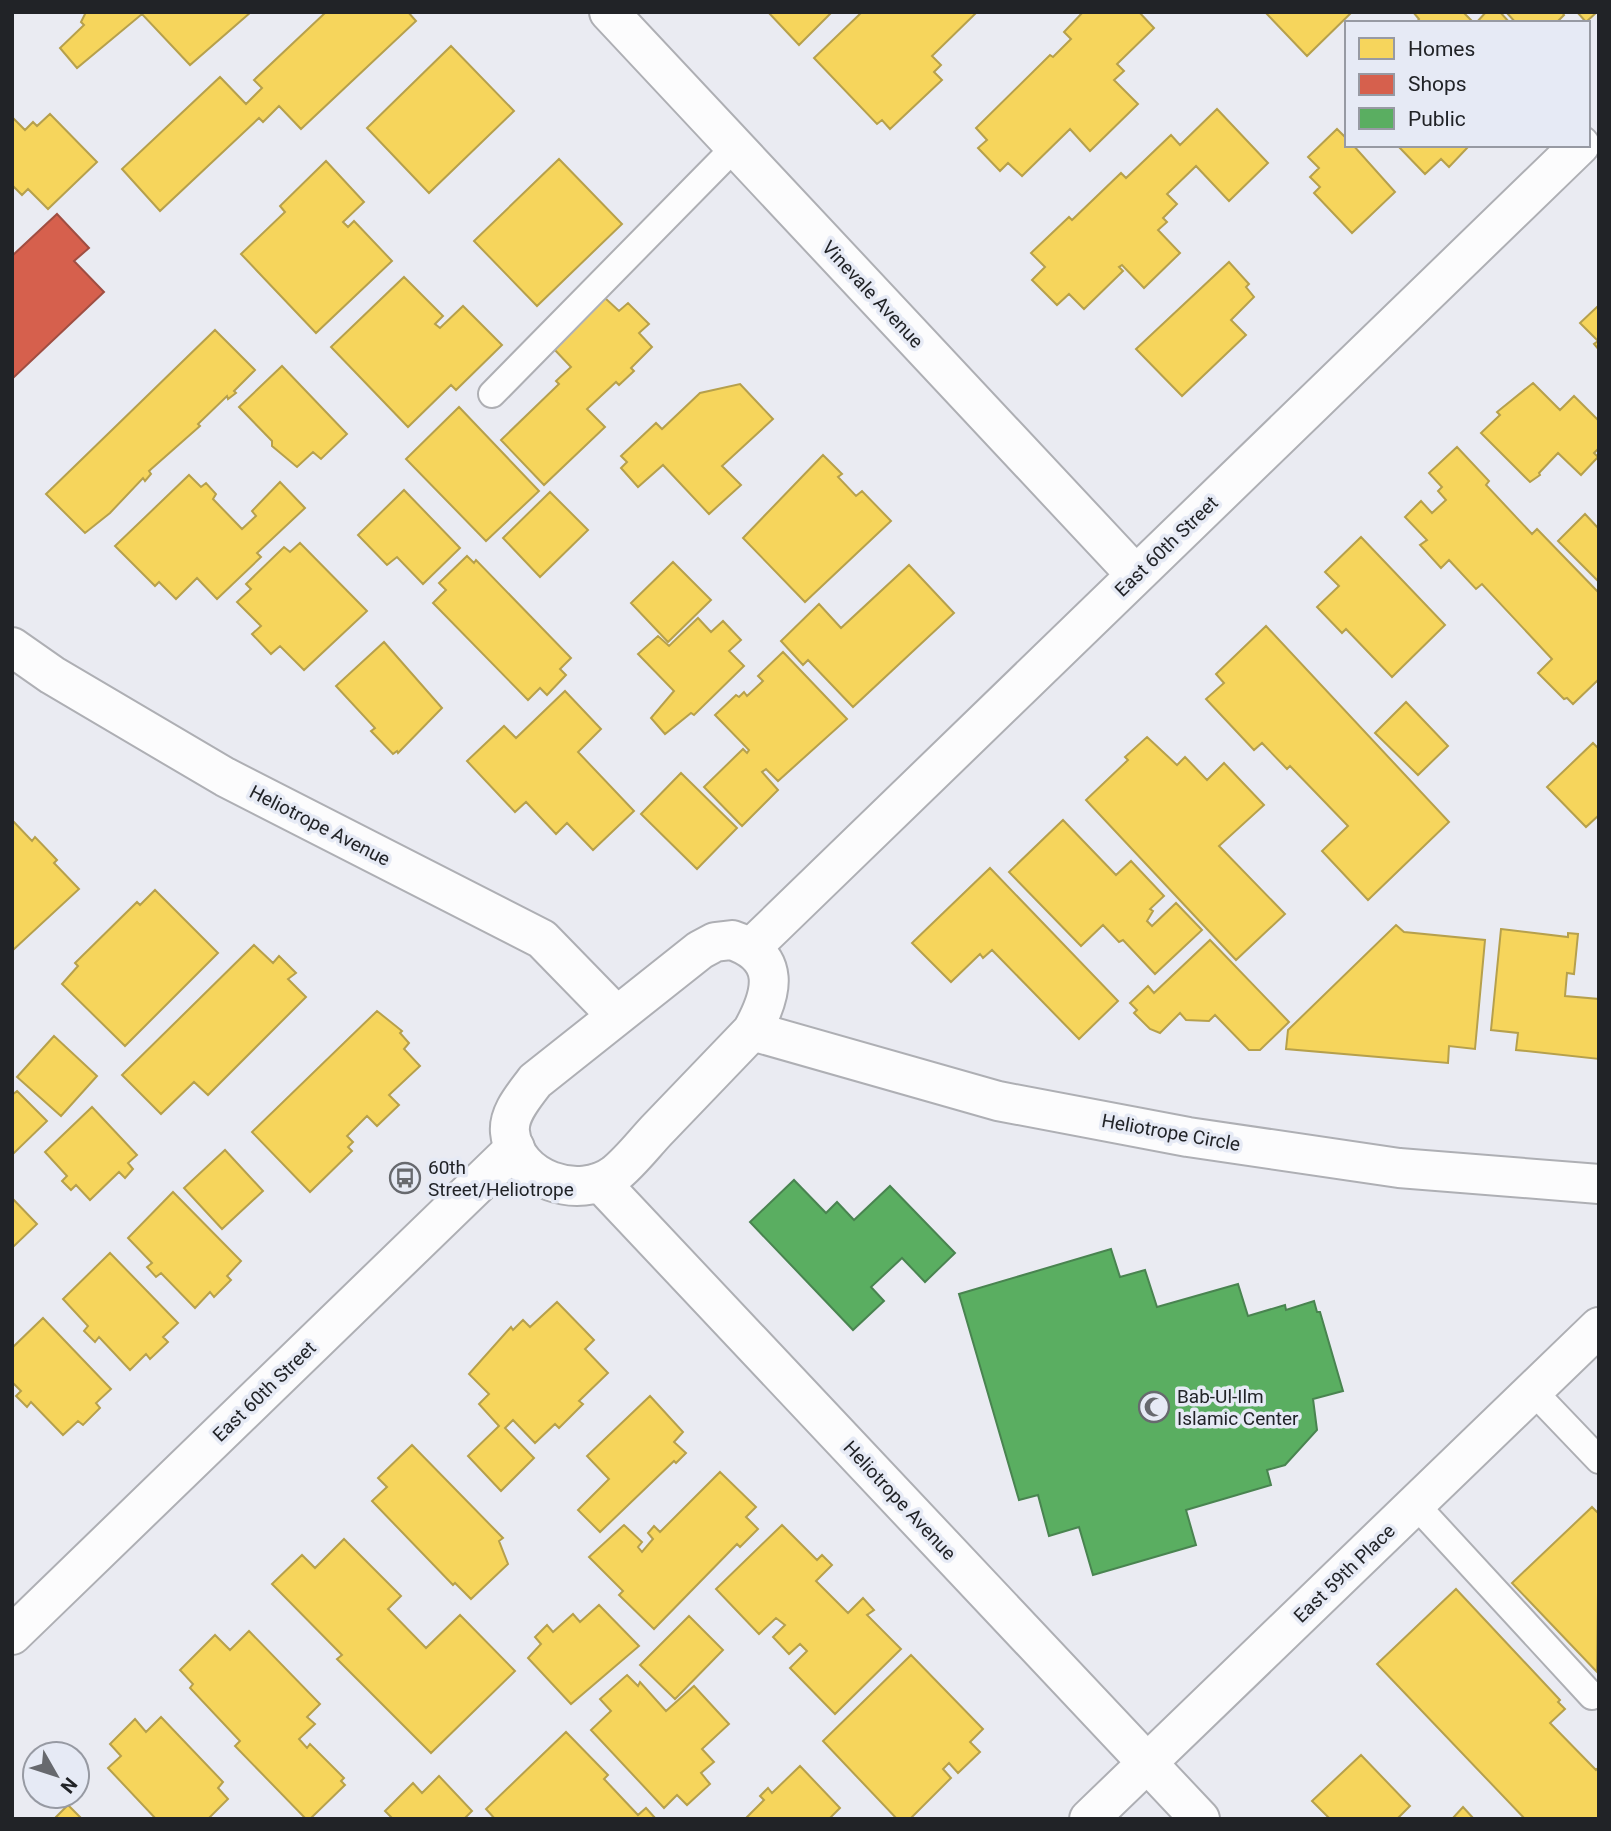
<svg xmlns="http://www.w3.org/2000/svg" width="1611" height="1831" font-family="Roboto,sans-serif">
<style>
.homes{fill:#f6d55c;stroke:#b6a04c;stroke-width:2}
.shops{fill:#d6604d;stroke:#a04e42;stroke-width:2}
.public{fill:#5aae61;stroke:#498450;stroke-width:2}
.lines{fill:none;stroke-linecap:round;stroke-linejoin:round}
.service-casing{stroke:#aeafb4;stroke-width:30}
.minor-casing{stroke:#aeafb4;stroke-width:42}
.tertiary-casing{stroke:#aeafb4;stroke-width:42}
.service{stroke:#fcfcfd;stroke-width:26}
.minor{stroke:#fcfcfd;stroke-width:38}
.tertiary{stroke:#fcfcfd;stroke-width:38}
.labels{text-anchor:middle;stroke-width:7;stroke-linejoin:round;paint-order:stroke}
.street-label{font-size:19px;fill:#212327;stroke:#e6eaf5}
.poi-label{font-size:19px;fill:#212327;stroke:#e6eaf5;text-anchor:start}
</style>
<rect width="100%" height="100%" fill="#eaebf2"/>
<path class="homes" d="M 86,12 L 251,12 L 190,65 L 142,14 L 77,68 L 60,48 L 84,25 L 81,22 Z
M 326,12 L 408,12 L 416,21 L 301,129 L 279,106 L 263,122 L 259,118 L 160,211 L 122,169 L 220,77 L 246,104 L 262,88 L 254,80 Z
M 768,12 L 832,12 L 799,45 Z
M 862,12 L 977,12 L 932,56 L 941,65 L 934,72 L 942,80 L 890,129 L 882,120 L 877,124 L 814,58 Z
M 1083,12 L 1139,12 L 1154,28 L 1117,64 L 1124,71 L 1114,80 L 1138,104 L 1090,151 L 1070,129 L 1022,176 L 1008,163 L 1000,171 L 978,148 L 987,140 L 976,128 L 1050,55 L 1053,57 L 1071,39 L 1064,32 Z
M 1265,12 L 1352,12 L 1307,56 Z
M 1413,12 L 1463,12 L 1474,23 L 1416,23 L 1419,19 Z
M 1486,12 L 1500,12 L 1510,23 L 1476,23 Z
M 1506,12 L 1562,12 L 1564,15 L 1556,23 L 1516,23 Z
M 1577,12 L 1597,12 L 1586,22 Z
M 451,46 L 514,111 L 429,193 L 367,128 Z
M 1217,109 L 1268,163 L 1229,201 L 1196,166 L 1167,194 L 1177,204 L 1163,218 L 1167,222 L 1158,230 L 1180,253 L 1144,288 L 1122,265 L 1119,267 L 1123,271 L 1084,309 L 1069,294 L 1057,305 L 1032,280 L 1045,267 L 1031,253 L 1069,217 L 1072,220 L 1121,173 L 1126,178 L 1171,135 L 1180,145 Z
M 50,114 L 97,162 L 48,209 L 28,189 L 22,195 L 12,185 L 12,117 L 25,130 L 33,122 L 37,126 Z
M 1337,129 L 1347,139 L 1347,145 L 1353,145 L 1395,192 L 1352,233 L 1314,193 L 1320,187 L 1310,177 L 1319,168 L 1308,157 Z
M 1397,145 L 1466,145 L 1468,147 L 1449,167 L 1441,159 L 1425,174 Z
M 559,159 L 622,224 L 537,306 L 474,241 Z
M 326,161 L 364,202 L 343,222 L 348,227 L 354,221 L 392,261 L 316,333 L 241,254 L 285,212 L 280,206 Z
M 1229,262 L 1249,284 L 1246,287 L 1254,297 L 1231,320 L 1246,335 L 1182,396 L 1136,349 Z
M 404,277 L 443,316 L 435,324 L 440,328 L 463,306 L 502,345 L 456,390 L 451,385 L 408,427 L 331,347 Z
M 605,298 L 619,311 L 628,303 L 649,324 L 639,333 L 652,347 L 631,368 L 634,371 L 619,385 L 616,382 L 587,409 L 605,427 L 544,485 L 501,440 L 559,384 L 556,381 L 571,367 L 553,348 Z
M 1599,305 L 1599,350 L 1594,344 L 1598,341 L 1580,323 Z
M 215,330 L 255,370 L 234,391 L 236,393 L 228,399 L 227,396 L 198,424 L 200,426 L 149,471 L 151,474 L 145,481 L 143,478 L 110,513 L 85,533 L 46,494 Z
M 282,366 L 347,434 L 321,459 L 313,452 L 297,467 L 272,446 L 272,441 L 239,407 Z
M 1533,383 L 1560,410 L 1574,396 L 1599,421 L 1599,448 L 1594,453 L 1598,457 L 1581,475 L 1558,453 L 1539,473 L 1540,475 L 1530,482 L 1481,433 L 1500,415 L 1497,412 Z
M 740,384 L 773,419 L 722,466 L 741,485 L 709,514 L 663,465 L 638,487 L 621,468 L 627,462 L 621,456 L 656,423 L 662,429 L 700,393 Z
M 459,407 L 539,491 L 486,541 L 406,459 Z
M 1457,447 L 1489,481 L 1486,485 L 1532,534 L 1537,529 L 1599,593 L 1599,679 L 1573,704 L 1567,698 L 1564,699 L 1538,673 L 1552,659 L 1482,584 L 1476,589 L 1449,560 L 1441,568 L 1420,545 L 1427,540 L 1405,517 L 1421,501 L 1432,513 L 1446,500 L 1438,491 L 1442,487 L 1429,473 Z
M 823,455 L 842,474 L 838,477 L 856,496 L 862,491 L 891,521 L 805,602 L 743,538 Z
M 189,475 L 201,487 L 206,483 L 216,494 L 213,499 L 242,529 L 256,516 L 252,511 L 280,482 L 305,508 L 257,553 L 261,557 L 217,599 L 197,578 L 176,599 L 159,582 L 155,586 L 115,546 Z
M 404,490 L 460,548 L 423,584 L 397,557 L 387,565 L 358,535 Z
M 550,492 L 588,530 L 540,577 L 503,538 Z
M 1585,514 L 1599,529 L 1599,582 L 1558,541 Z
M 1361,537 L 1445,625 L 1392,677 L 1346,629 L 1342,633 L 1317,607 L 1339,586 L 1325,572 Z
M 300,543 L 367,611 L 304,670 L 280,646 L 271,654 L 252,634 L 261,626 L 237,602 L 251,589 L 246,584 L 284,547 L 290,552 Z
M 467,556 L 474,563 L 476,560 L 571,658 L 560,669 L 566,675 L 547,695 L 540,688 L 528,700 L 433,603 L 446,590 L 439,583 Z
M 673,562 L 711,600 L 668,642 L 631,603 Z
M 909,565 L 954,613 L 853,707 L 808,660 L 803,665 L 781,641 L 819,604 L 841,628 Z
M 698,618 L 711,632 L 723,621 L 741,640 L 729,651 L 744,666 L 694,715 L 691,713 L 665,734 L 651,718 L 674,691 L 638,654 L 658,636 L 669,646 Z
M 1266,626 L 1449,822 L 1368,900 L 1322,851 L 1348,826 L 1290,766 L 1287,769 L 1262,743 L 1254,750 L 1206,699 L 1224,683 L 1216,674 Z
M 384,642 L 442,708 L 398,753 L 397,751 L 393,754 L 371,731 L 375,728 L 336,686 Z
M 783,652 L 847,719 L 778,781 L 766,769 L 762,772 L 778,790 L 742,826 L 704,787 L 743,749 L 747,753 L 749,750 L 715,715 L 736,695 L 739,697 L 744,692 L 747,696 L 763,681 L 758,676 Z
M 565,691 L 601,729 L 578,752 L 634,811 L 593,850 L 567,823 L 556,834 L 526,802 L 515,812 L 467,761 L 504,726 L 516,738 Z
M 1406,702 L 1448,746 L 1418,775 L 1375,733 Z
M 1147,737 L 1177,765 L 1185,757 L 1207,780 L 1224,763 L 1264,805 L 1219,846 L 1285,914 L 1236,960 L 1086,800 L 1128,760 L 1125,757 Z
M 1593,743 L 1599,749 L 1599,815 L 1586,827 L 1547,787 Z
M 681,773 L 737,828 L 697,869 L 641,814 Z
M 12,820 L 32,841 L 35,837 L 57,860 L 54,863 L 79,889 L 12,951 Z
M 1063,820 L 1116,875 L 1131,861 L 1164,896 L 1150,909 L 1153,911 L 1147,921 L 1152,926 L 1176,903 L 1202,930 L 1155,974 L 1123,940 L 1119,942 L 1103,925 L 1081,946 L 1009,872 Z
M 990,868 L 1118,1001 L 1079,1039 L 992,950 L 983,958 L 980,954 L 951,982 L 912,943 Z
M 155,890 L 218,953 L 125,1046 L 62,984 L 78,966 L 75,963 L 137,902 L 140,905 Z
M 1396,925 L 1404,932 L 1485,940 L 1475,1049 L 1449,1046 L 1448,1063 L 1286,1049 L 1288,1030 Z
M 1501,929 L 1568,937 L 1568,933 L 1578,934 L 1574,974 L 1567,973 L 1565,996 L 1599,999 L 1599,1059 L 1516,1050 L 1518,1033 L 1491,1030 Z
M 1210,940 L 1289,1022 L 1260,1050 L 1249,1050 L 1215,1015 L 1209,1021 L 1186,1020 L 1180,1013 L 1160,1033 L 1150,1029 L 1134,1013 L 1137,1010 L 1130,1003 L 1148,986 L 1154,993 Z
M 254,945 L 273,963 L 279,956 L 296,973 L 288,979 L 306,997 L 208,1095 L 194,1082 L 161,1114 L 122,1075 Z
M 377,1011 L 402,1031 L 400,1033 L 409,1043 L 404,1049 L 420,1066 L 389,1095 L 399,1105 L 377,1126 L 367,1116 L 347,1136 L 353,1142 L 348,1147 L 352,1151 L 310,1192 L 252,1132 Z
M 54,1036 L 97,1076 L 61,1116 L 17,1077 Z
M 17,1091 L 47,1121 L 12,1155 L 12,1095 Z
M 92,1107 L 137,1155 L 128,1163 L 133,1169 L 125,1178 L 119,1172 L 90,1200 L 76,1185 L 71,1190 L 62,1181 L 67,1176 L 45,1152 Z
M 225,1150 L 263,1191 L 222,1229 L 184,1188 Z
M 173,1192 L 241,1261 L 227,1276 L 231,1280 L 214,1297 L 210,1292 L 195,1308 L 161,1273 L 156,1277 L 147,1267 L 152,1263 L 128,1238 Z
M 12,1198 L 37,1224 L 12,1248 Z
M 110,1253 L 178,1323 L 163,1337 L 168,1342 L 150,1359 L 146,1354 L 130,1370 L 99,1337 L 95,1342 L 84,1331 L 88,1326 L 63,1299 Z
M 557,1302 L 594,1340 L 585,1349 L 608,1373 L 579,1401 L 583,1404 L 559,1428 L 555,1424 L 535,1443 L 513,1420 L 505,1428 L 534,1458 L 501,1491 L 468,1456 L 499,1426 L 479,1404 L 489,1394 L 469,1374 L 511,1327 L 513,1330 L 523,1320 L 530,1327 Z
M 43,1318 L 111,1389 L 96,1403 L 100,1408 L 83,1425 L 78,1421 L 63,1435 L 31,1402 L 27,1407 L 16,1396 L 21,1391 L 12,1382 L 12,1348 Z
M 650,1396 L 683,1432 L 674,1442 L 686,1453 L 676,1463 L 674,1461 L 600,1532 L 578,1510 L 609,1479 L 587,1456 Z
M 412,1445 L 503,1538 L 499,1541 L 508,1564 L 471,1599 L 455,1583 L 453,1585 L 372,1501 L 387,1487 L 378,1478 Z
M 720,1472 L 756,1507 L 746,1517 L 758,1529 L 740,1547 L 737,1544 L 654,1629 L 619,1595 L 623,1591 L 589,1557 L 624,1525 L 642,1542 L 638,1547 L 642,1552 L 653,1539 L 648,1533 L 654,1526 L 660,1532 Z
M 1592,1507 L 1599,1514 L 1597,1672 L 1512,1583 Z
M 782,1525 L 817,1560 L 822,1555 L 832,1565 L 816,1581 L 848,1613 L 863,1598 L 874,1610 L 867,1615 L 901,1649 L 835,1714 L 790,1668 L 807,1651 L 800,1644 L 789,1654 L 773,1637 L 785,1625 L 776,1618 L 759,1634 L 716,1589 Z
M 344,1539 L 401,1596 L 388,1609 L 426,1648 L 460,1615 L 515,1671 L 431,1753 L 337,1659 L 342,1655 L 272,1584 L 302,1555 L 315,1568 Z
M 1456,1589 L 1560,1700 L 1558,1702 L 1565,1709 L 1550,1723 L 1596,1770 L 1599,1767 L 1599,1819 L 1525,1819 L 1377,1664 Z
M 599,1605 L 639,1646 L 571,1704 L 528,1658 L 541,1644 L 535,1637 L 547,1625 L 553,1632 L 573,1614 L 580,1622 Z
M 689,1616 L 723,1650 L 675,1699 L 640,1665 Z
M 249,1631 L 320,1704 L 307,1717 L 315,1724 L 299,1739 L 307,1748 L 310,1744 L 344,1778 L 341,1781 L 345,1785 L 310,1819 L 306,1819 L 235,1746 L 240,1741 L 190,1688 L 193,1684 L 180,1670 L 215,1635 L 230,1650 Z
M 911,1655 L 983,1729 L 970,1742 L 980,1752 L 958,1773 L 949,1763 L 943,1769 L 951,1778 L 910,1819 L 897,1819 L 823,1741 Z
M 627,1675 L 638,1686 L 640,1682 L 666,1711 L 694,1686 L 729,1724 L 702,1749 L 714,1762 L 701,1773 L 710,1784 L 687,1805 L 677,1795 L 664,1808 L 591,1730 L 611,1711 L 600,1699 Z
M 161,1717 L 223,1782 L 218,1788 L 228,1799 L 208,1819 L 156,1819 L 108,1768 L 121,1756 L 110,1744 L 135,1719 L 146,1732 Z
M 566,1732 L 608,1775 L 604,1779 L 638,1815 L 646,1808 L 656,1819 L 495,1819 L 486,1809 Z
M 1361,1755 L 1410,1806 L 1397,1819 L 1330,1819 L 1312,1801 Z
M 800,1766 L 840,1808 L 829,1819 L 745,1819 L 764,1800 L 760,1796 L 768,1788 L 772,1793 Z
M 439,1776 L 472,1811 L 464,1819 L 393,1819 L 385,1811 L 413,1783 L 422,1793 Z
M 68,1805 L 82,1819 L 54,1819 Z
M 1463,1807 L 1474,1819 L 1452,1819 Z"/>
<path class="shops" d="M 57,214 L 89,248 L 74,261 L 104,292 L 12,379 L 12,256 Z"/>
<path class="public" d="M 794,1180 L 826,1213 L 837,1202 L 854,1220 L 890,1186 L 955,1253 L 925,1282 L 902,1258 L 871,1287 L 884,1301 L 853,1330 L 750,1222 Z
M 1111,1249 L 1120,1277 L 1145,1270 L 1157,1307 L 1238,1284 L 1248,1316 L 1285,1305 L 1286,1310 L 1314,1301 L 1317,1312 L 1320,1312 L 1343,1391 L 1313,1399 L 1317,1430 L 1285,1465 L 1267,1470 L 1271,1485 L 1186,1510 L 1196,1545 L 1093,1575 L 1079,1527 L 1049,1536 L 1038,1495 L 1019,1500 L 959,1294 Z"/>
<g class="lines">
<g class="service-casing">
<path id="service" d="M 492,394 L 735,147
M 1533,1391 L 1599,1460
M 1415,1504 L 1592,1696"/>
</g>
<g class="minor-casing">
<path id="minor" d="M 609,12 L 1136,575
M 752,947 L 1580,145
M 752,1031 L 998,1101 L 1188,1137 L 1399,1168 L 1599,1184
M 12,1635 L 515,1148
M 1089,1819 L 1599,1327"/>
</g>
<g class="tertiary-casing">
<path id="tertiary" d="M 12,647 L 52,675 L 225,777 L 542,939 L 617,1016
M 732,940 C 782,957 773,993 752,1031 C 720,1064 688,1098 656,1131 C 643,1145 630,1162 615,1174 C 579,1201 515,1180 510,1132 C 508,1113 525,1095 535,1081 L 700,950 L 715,942 Z
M 600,1182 L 1200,1819"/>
</g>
<use href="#service" class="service"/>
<use href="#minor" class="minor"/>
<use href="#tertiary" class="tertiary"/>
</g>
<defs>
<g id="bus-ring" transform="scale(1.575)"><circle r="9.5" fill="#e6eaf5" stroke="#67696e" stroke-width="1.5"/><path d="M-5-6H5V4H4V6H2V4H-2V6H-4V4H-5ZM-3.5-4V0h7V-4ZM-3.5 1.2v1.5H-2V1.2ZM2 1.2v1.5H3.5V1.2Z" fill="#67696e"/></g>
<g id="mosque-ring" transform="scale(1.575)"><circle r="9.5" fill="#e6eaf5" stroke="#67696e" stroke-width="1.5"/><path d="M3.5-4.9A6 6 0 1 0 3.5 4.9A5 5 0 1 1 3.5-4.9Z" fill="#67696e"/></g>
</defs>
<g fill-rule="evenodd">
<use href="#bus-ring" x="405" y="1178"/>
<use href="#mosque-ring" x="1154" y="1407"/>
</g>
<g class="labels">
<g class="street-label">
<text transform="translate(873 294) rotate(47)" y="7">Vinevale Avenue</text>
<text transform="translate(1166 546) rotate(-44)" y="7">East 60th Street</text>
<text transform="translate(320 825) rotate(27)" y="7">Heliotrope Avenue</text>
<text transform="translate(1171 1132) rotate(10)" y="7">Heliotrope Circle</text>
<text transform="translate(264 1391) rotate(-44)" y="7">East 60th Street</text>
<text transform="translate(900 1500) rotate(47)" y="7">Heliotrope Avenue</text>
<text transform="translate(1344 1573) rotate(-44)" y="7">East 59th Place</text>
</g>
<g class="poi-label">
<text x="428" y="1174">60th<tspan x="428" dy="22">Street/Heliotrope</tspan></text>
<text x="1177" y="1403">Bab-Ul-Ilm<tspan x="1177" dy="22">Islamic Center</tspan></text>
</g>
</g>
<rect width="1611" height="1831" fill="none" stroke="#212327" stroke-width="28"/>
<rect x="1345" y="21" width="245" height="126" fill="#e6eaf5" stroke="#979aa3" stroke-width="2"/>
<rect x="1359" y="38" width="35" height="21" fill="#f6d55c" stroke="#979aa3" stroke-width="2"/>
<text x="1408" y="56" font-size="21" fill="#212327">Homes</text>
<rect x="1359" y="74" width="35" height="21" fill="#d6604d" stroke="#979aa3" stroke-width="2"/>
<text x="1408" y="91" font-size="21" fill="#212327">Shops</text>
<rect x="1359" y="108" width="35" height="21" fill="#5aae61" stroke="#979aa3" stroke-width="2"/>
<text x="1408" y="126" font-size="21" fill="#212327">Public</text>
<g transform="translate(56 1775) rotate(129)"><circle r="33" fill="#e6eaf5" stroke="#979aa3" stroke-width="2"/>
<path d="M0-5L12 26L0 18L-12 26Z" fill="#67696e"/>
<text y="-10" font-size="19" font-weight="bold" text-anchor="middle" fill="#212327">N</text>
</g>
</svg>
